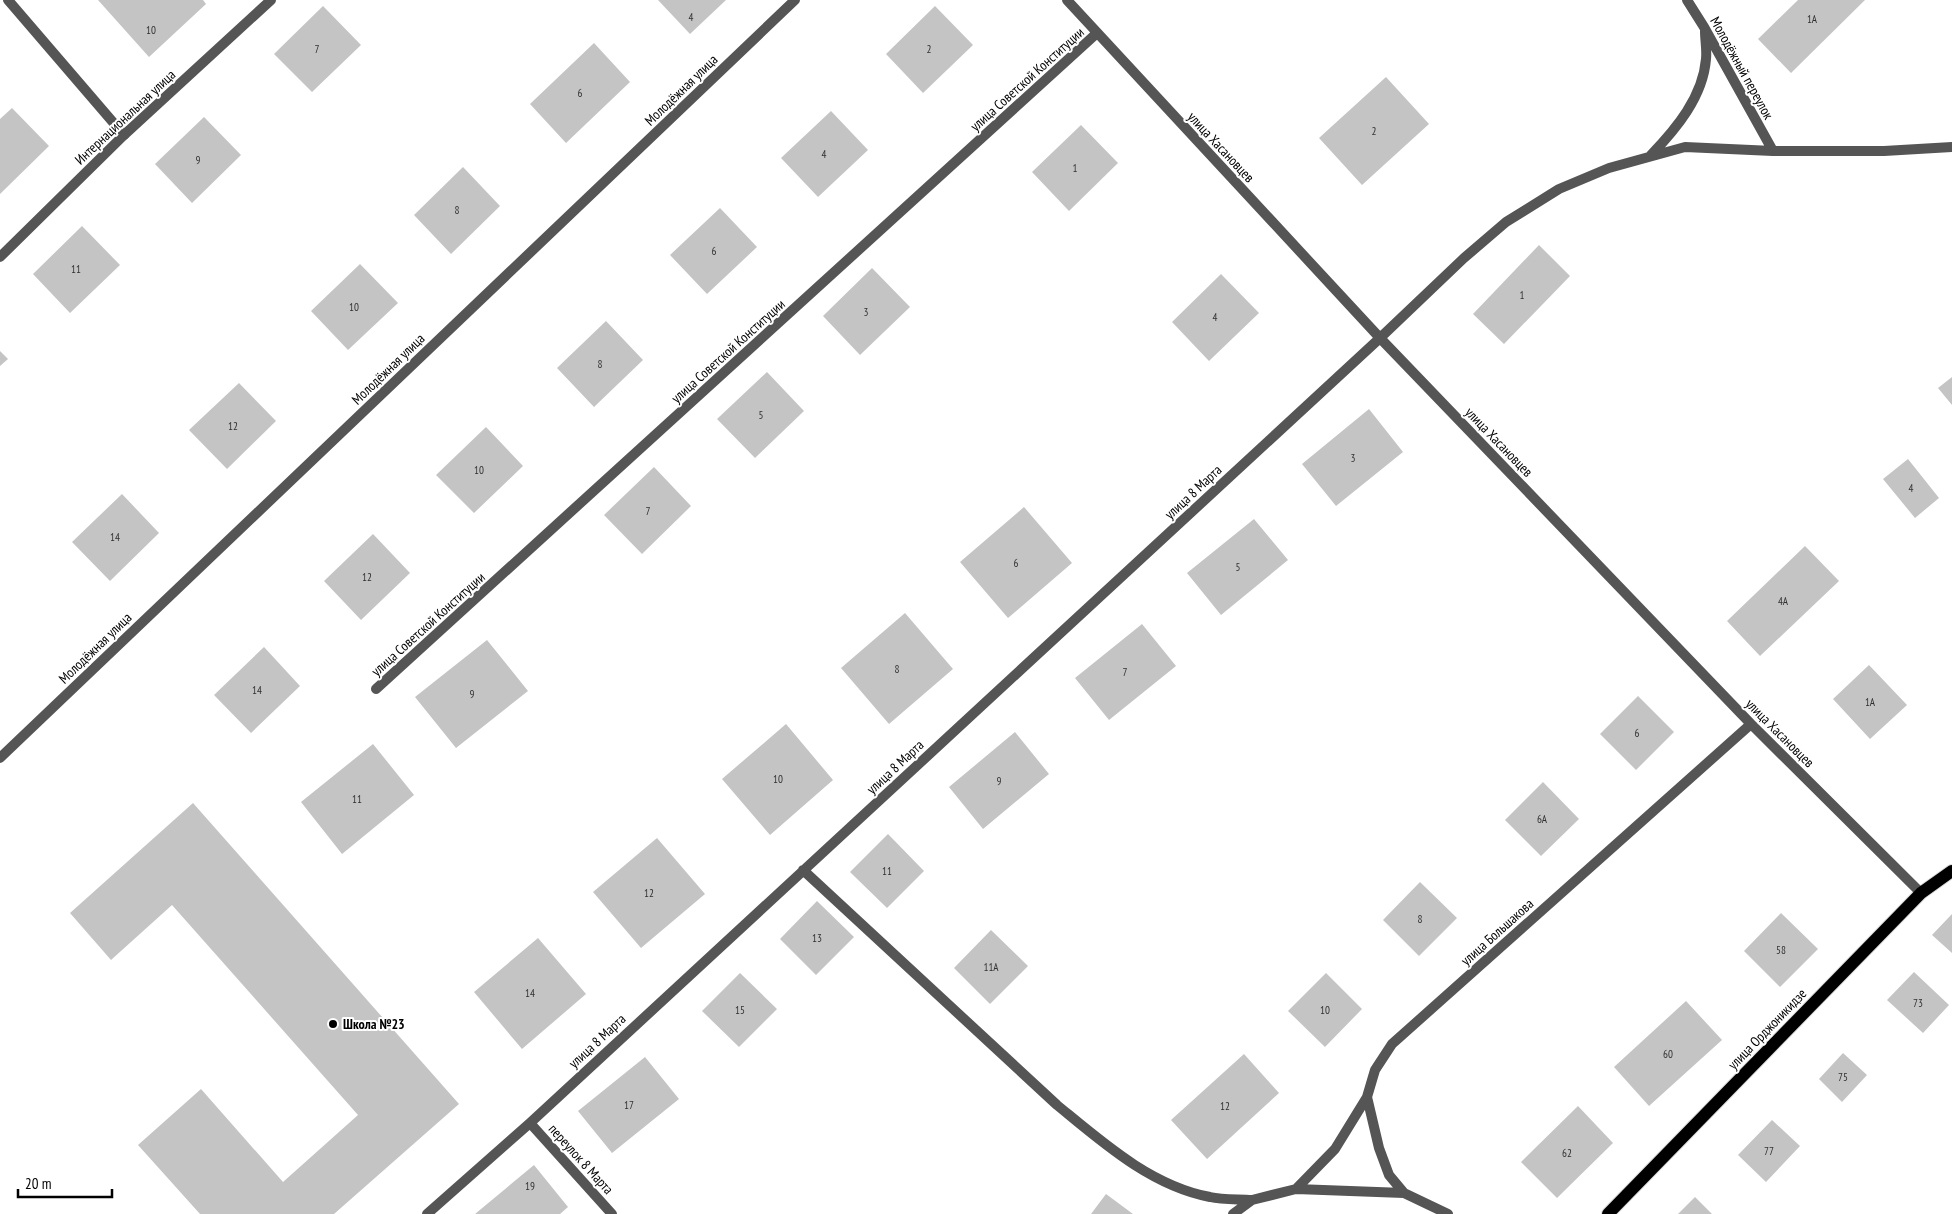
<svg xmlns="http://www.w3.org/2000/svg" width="1952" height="1214" font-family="'PT Sans Narrow',sans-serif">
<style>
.building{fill:#c4c4c4}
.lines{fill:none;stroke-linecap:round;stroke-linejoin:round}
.primary-casing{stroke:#dbdbdb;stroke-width:14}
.lane{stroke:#555;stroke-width:10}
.street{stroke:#555;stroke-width:10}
.primary{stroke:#000;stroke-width:12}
.poi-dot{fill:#000;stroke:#fff;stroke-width:2}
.labels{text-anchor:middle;stroke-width:4;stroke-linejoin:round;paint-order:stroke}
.number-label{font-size:11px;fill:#313131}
.street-label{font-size:14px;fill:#000;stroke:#fff}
.poi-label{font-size:14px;font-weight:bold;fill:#000;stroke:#fff;text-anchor:start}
</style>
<rect width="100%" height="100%" fill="#fff"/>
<path class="building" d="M 98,0 L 203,0 L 206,4 L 149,57 Z
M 658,0 L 726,0 L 690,34 Z
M 1798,0 L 1865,0 L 1791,73 L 1758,39 Z
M 323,6 L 361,45 L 312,92 L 274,54 Z
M 935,6 L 973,45 L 923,93 L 886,54 Z
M 594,43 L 630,82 L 566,143 L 530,104 Z
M 1386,77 L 1429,124 L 1362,185 L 1319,138 Z
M 12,108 L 49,146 L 0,194 L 0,119 Z
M 831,111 L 868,150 L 818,197 L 781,158 Z
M 204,117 L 241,155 L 192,203 L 155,164 Z
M 1081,125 L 1118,163 L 1069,211 L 1032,172 Z
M 463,167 L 500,206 L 451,254 L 414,215 Z
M 720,208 L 757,247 L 707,294 L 670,255 Z
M 82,226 L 120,265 L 70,313 L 33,274 Z
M 1539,245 L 1570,276 L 1504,344 L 1473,314 Z
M 360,264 L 398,303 L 348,350 L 311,311 Z
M 872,268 L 910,307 L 860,355 L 823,316 Z
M 1221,274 L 1259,313 L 1209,361 L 1172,322 Z
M 606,321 L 643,360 L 594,407 L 557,368 Z
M 0,351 L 8,359 L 0,366 Z
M 767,372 L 804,411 L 755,458 L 717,419 Z
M 1952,377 L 1952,405 L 1938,388 Z
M 239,383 L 276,421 L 227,469 L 189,430 Z
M 1369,409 L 1403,452 L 1336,506 L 1302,464 Z
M 486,427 L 523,466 L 474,513 L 436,475 Z
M 1908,459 L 1939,498 L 1915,518 L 1883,479 Z
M 654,467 L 691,506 L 642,554 L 604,515 Z
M 122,494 L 159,533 L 110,581 L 72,542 Z
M 1024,507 L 1072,563 L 1008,618 L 960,562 Z
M 1254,519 L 1288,560 L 1221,615 L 1187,573 Z
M 373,534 L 410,573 L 361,620 L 324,581 Z
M 1805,546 L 1839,581 L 1760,656 L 1727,621 Z
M 905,613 L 953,669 L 889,724 L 841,668 Z
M 1142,624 L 1176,666 L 1109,720 L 1075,678 Z
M 487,640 L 528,691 L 456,748 L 415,697 Z
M 264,647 L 300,686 L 251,733 L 214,695 Z
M 1869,665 L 1907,705 L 1870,739 L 1833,699 Z
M 1638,696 L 1674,732 L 1636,770 L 1600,734 Z
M 786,724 L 833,780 L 770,835 L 722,779 Z
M 1015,732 L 1049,774 L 983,829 L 949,787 Z
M 373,744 L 414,795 L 342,854 L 301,802 Z
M 1543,782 L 1579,819 L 1541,856 L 1505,820 Z
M 193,803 L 459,1104 L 334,1214 L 200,1214 L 138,1145 L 201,1089 L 283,1182 L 358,1115 L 172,905 L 111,960 L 70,913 Z
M 888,834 L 924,871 L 887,908 L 850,872 Z
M 657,838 L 705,894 L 641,948 L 593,892 Z
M 1420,882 L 1457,918 L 1419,956 L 1383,920 Z
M 817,901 L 854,937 L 816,975 L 780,939 Z
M 1781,913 L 1818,949 L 1780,987 L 1744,951 Z
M 1952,914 L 1952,953 L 1932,935 Z
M 991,930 L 1028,966 L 990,1004 L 954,968 Z
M 538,938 L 586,994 L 522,1049 L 474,992 Z
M 1914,972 L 1949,1005 L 1923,1033 L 1887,1000 Z
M 740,973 L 777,1009 L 739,1047 L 702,1011 Z
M 1326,973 L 1362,1009 L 1325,1047 L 1288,1011 Z
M 1686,1001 L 1722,1040 L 1649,1106 L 1614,1067 Z
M 1843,1053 L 1867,1075 L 1842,1102 L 1819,1079 Z
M 1244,1054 L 1279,1093 L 1207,1159 L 1171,1120 Z
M 645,1057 L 679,1099 L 612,1153 L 578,1111 Z
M 1578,1106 L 1613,1143 L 1557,1198 L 1521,1162 Z
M 1772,1120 L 1800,1146 L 1766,1182 L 1738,1155 Z
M 534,1165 L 568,1207 L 560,1214 L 475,1214 Z
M 1106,1194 L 1133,1214 L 1091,1214 Z
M 1695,1197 L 1712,1214 L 1678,1214 Z"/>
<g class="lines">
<g class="primary-casing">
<path id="primary" d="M 1608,1214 L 1921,893 L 1952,871"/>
</g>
<path class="lane" d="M 8,0 L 124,135"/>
<path class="street" d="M 1067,0 L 1380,338 L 1751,724 L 1921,893
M 1687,0 L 1704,27 L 1773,151
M 1651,155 C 1676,129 1703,97 1706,59 C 1707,50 1705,40 1705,31
M 0,257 L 124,135 L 271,0
M 376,689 L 1097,33
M 0,758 L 795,0
M 803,870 L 1057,1105 C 1102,1142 1151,1186 1210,1197 C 1223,1200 1238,1199 1252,1200
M 1367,1097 L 1379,1148 L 1389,1175 L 1404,1193
M 530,1123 L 612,1214
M 1296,1189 L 1335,1149 L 1367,1097 L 1375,1070 L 1392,1044 L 1751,724
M 427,1214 L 530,1123 L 1380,338 L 1464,258 L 1506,222 L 1559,189 L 1609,168 L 1685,147 L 1773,151 L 1884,151 L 1952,147
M 1233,1214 L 1252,1200 L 1296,1189 L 1404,1193 L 1448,1214"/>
<use href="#primary" class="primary"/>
</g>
<circle class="poi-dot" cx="333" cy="1024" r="5"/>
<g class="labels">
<g class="number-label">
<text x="691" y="21">4</text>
<text x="1812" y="23">1А</text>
<text x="151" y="34">10</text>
<text x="317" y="53">7</text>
<text x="929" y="53">2</text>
<text x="580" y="97">6</text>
<text x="1374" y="135">2</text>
<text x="824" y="158">4</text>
<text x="198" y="164">9</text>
<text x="1075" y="172">1</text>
<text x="457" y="214">8</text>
<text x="714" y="255">6</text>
<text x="76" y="273">11</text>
<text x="1522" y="299">1</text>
<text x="354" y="311">10</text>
<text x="866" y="316">3</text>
<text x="1215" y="321">4</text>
<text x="600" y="368">8</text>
<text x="761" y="419">5</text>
<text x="233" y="430">12</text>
<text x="1353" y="462">3</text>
<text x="479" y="474">10</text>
<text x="1911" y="492">4</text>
<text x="648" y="515">7</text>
<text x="115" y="541">14</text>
<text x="1016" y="567">6</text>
<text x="1238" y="571">5</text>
<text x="367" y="581">12</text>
<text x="1783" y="605">4А</text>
<text x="897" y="673">8</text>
<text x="1125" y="676">7</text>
<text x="257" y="694">14</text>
<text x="472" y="698">9</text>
<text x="1870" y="706">1А</text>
<text x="1637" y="737">6</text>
<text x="778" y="783">10</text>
<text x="999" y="785">9</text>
<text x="357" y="803">11</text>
<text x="1542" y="823">6А</text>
<text x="887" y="875">11</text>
<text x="649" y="897">12</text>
<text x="1420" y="923">8</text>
<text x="817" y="942">13</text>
<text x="1781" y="954">58</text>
<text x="991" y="971">11А</text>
<text x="530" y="997">14</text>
<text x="1918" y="1007">73</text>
<text x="740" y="1014">15</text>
<text x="1325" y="1014">10</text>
<text x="1668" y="1058">60</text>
<text x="1843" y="1081">75</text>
<text x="629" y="1109">17</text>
<text x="1225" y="1110">12</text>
<text x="1769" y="1155">77</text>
<text x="1567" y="1157">62</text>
<text x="530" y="1190">19</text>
</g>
<g class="street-label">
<text transform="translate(1742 68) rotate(61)" y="5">Молодёжный переулок</text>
<text transform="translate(1027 79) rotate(-42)" y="5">улица Советской Конституции</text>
<text transform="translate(681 90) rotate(-44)" y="5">Молодёжная улица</text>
<text transform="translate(125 117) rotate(-43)" y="5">Интернациональная улица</text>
<text transform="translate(1221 147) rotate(47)" y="5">улица Хасановцев</text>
<text transform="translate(728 351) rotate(-42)" y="5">улица Советской Конституции</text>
<text transform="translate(388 369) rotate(-44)" y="5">Молодёжная улица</text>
<text transform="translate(1499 442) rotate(46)" y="5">улица Хасановцев</text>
<text transform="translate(1193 492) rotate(-43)" y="5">улица 8 Марта</text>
<text transform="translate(428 624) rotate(-42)" y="5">улица Советской Конституции</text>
<text transform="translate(95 648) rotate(-44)" y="5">Молодёжная улица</text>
<text transform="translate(1780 733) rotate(45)" y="5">улица Хасановцев</text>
<text transform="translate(895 767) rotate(-43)" y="5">улица 8 Марта</text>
<text transform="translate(1497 932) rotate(-42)" y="5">улица Большакова</text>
<text transform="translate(1767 1029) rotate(-46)" y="5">улица Орджоникидзе</text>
<text transform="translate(597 1041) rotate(-43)" y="5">улица 8 Марта</text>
<text transform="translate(581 1159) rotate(48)" y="5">переулок 8 Марта</text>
</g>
<g class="poi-label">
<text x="343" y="1029">Школа №23</text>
</g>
</g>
<path d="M18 1189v8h94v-8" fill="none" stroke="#000000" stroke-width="2.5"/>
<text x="25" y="1189" font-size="15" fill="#000000" stroke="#ffffff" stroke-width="4" paint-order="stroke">20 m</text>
</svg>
